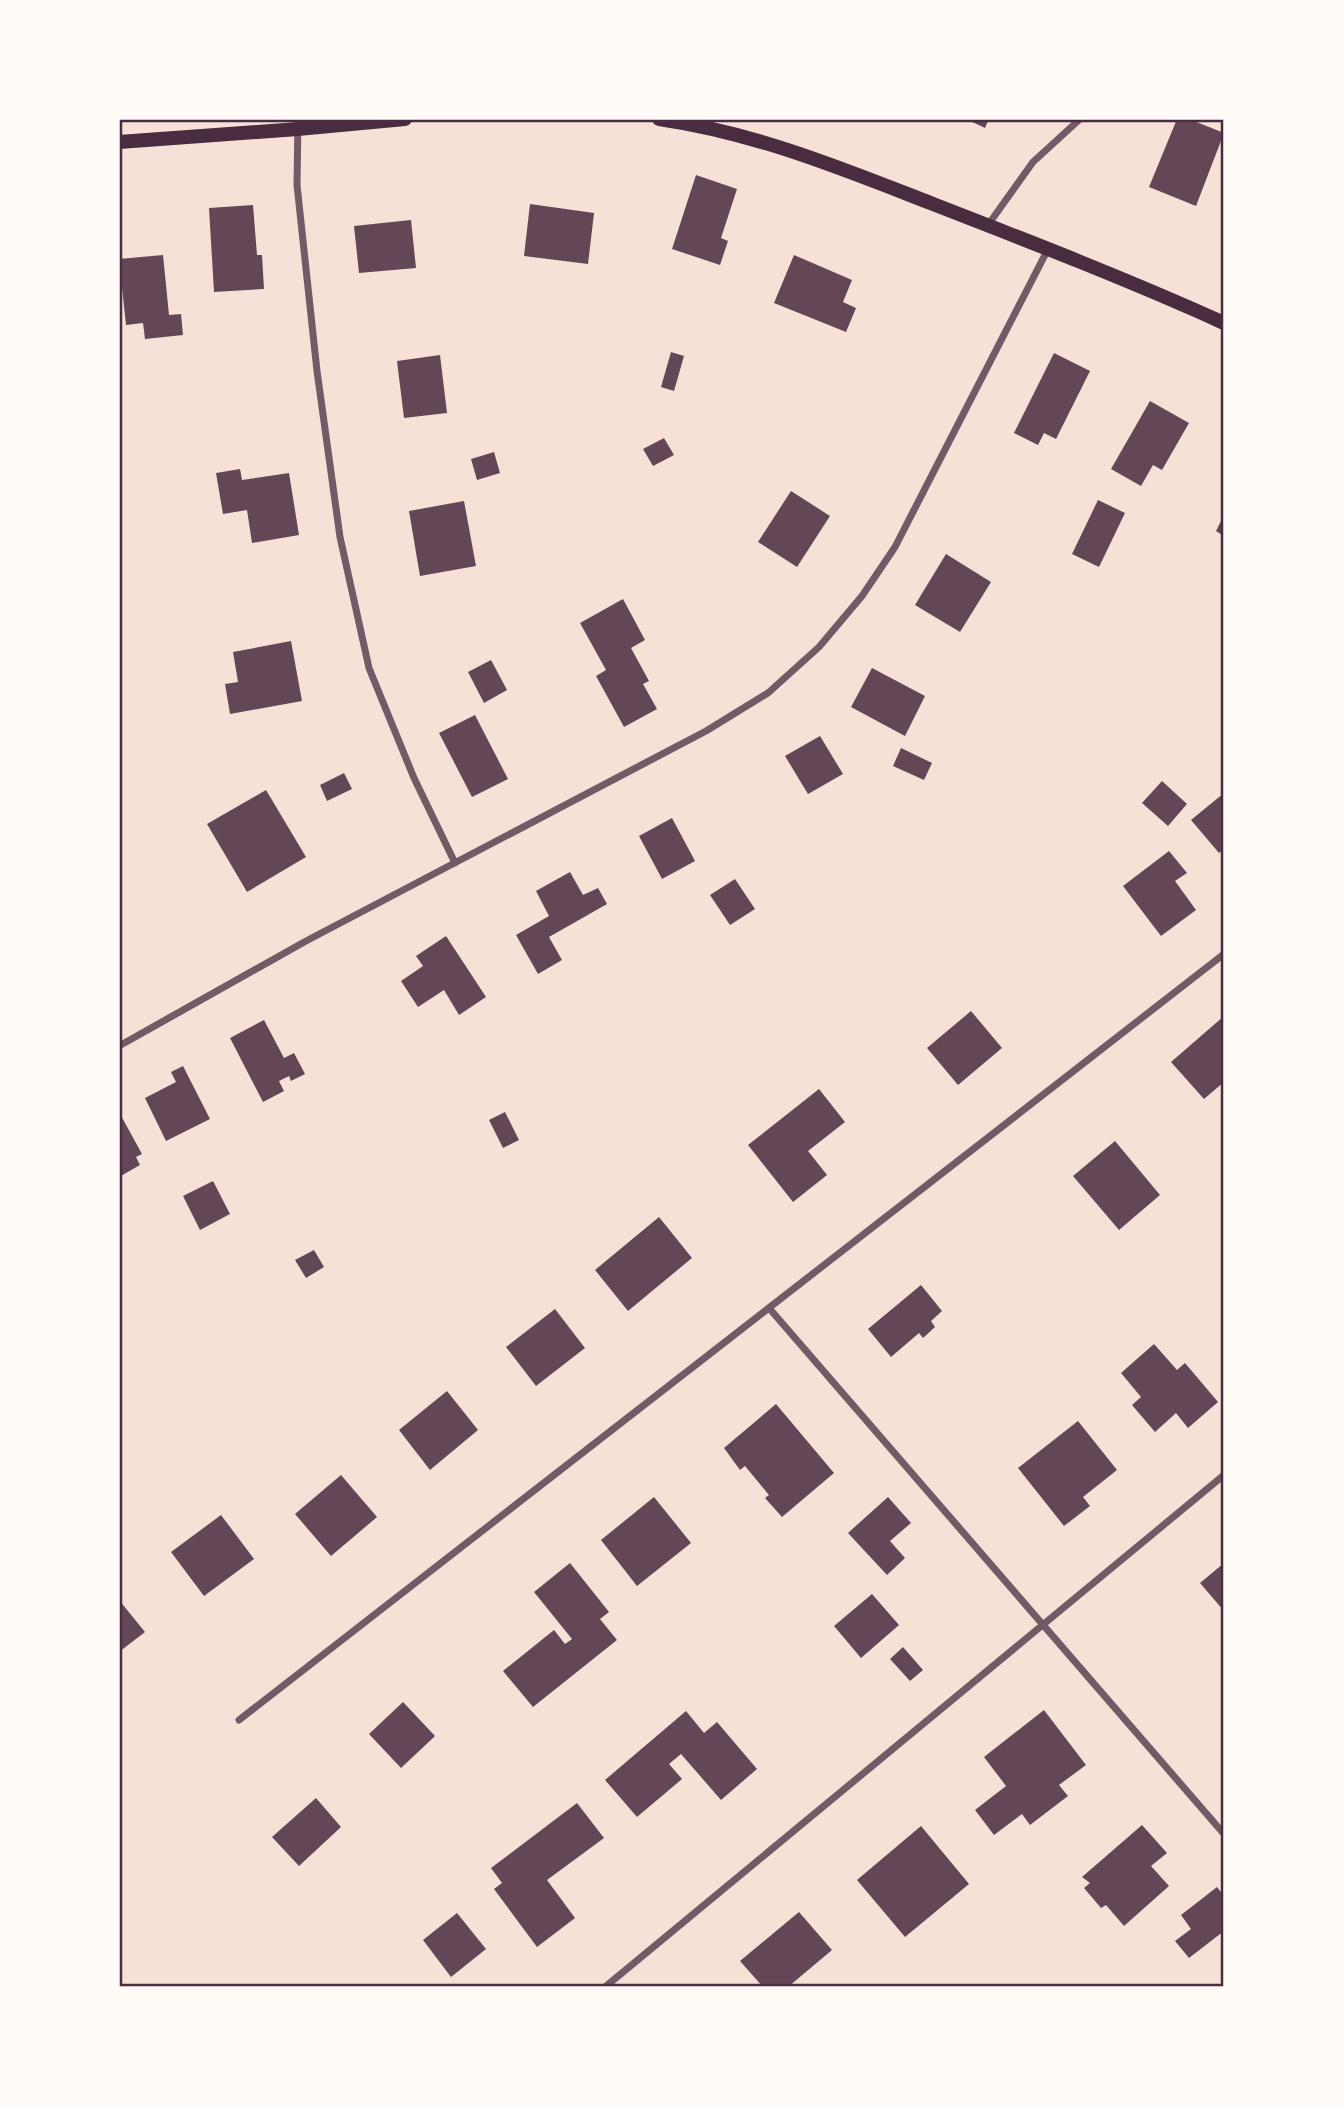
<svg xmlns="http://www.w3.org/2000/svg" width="1343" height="2106" font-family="'Exo 2',sans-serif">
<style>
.building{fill:#644757}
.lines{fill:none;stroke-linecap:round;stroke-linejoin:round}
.minor{stroke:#755966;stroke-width:7}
.secondary{stroke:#4a2c40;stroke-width:14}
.neatline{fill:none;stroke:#4a2c40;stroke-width:2.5}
</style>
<rect width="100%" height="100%" fill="#f7e1d7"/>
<path class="building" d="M 966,119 L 989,119 L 985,128 Z
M 1177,119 L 1189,119 L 1224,133 L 1196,206 L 1149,187 Z
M 696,175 L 737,189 L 721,238 L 728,241 L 720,265 L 672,249 Z
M 530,204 L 594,213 L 588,264 L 524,256 Z
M 253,205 L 257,255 L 262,255 L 264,289 L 214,292 L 209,208 Z
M 411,220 L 416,268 L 359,273 L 354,226 Z
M 163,255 L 169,315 L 181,314 L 183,335 L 145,339 L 143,323 L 126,325 L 119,259 Z
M 794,255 L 852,280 L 843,302 L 856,308 L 846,332 L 774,303 Z
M 671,352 L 684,356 L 674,391 L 661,387 Z
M 1054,353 L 1090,371 L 1056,439 L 1044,433 L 1038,445 L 1014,433 Z
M 440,355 L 447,413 L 404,418 L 397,361 Z
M 1150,401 L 1189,423 L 1162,470 L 1153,465 L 1141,486 L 1111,469 Z
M 664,438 L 674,455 L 653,466 L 643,449 Z
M 494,452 L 500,473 L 477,480 L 471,459 Z
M 240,469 L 242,480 L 289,473 L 299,535 L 252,543 L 247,510 L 223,514 L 216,473 Z
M 791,491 L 830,516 L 797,567 L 758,542 Z
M 1098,500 L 1125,513 L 1099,567 L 1072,554 Z
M 464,501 L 476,566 L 420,576 L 409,511 Z
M 1224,515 L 1224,536 L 1216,531 Z
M 946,554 L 991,582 L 960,632 L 915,605 Z
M 623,599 L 645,640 L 631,648 L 649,681 L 643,684 L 657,709 L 624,727 L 596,676 L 606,670 L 580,623 Z
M 291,641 L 302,701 L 230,714 L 225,684 L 238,682 L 233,652 Z
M 491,660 L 507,690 L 484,703 L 468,672 Z
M 872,668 L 925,696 L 905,736 L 851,707 Z
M 475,715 L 508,779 L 472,797 L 439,733 Z
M 820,736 L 843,774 L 808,794 L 785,756 Z
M 901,748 L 932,763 L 924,780 L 893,766 Z
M 344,773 L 352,789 L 327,801 L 320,785 Z
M 1162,781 L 1187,804 L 1168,826 L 1142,803 Z
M 266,790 L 306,857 L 247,892 L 207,824 Z
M 1224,793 L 1224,849 L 1219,853 L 1191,820 Z
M 672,818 L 695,861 L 662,879 L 639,836 Z
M 1169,851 L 1187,873 L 1175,881 L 1196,910 L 1161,936 L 1123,886 Z
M 570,872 L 583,895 L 598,888 L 607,904 L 549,937 L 562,960 L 538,974 L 516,935 L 549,916 L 536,891 Z
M 735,879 L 755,909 L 730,925 L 710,895 Z
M 446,936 L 486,997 L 459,1015 L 444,990 L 418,1007 L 401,981 L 423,966 L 416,956 Z
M 971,1011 L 1002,1048 L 958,1085 L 927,1048 Z
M 1224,1016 L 1224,1082 L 1204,1099 L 1171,1062 Z
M 264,1020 L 284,1058 L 294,1053 L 305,1074 L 291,1081 L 289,1076 L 279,1081 L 284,1091 L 263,1102 L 230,1038 Z
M 183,1066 L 210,1119 L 166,1141 L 145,1098 L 176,1082 L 171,1072 Z
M 819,1089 L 845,1122 L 808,1151 L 827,1175 L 793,1202 L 748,1145 Z
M 119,1112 L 142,1154 L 136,1157 L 140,1165 L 119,1177 Z
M 505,1112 L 519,1140 L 503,1148 L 489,1120 Z
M 1115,1141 L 1160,1195 L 1119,1230 L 1073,1176 Z
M 213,1181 L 230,1214 L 200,1230 L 183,1196 Z
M 659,1217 L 692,1258 L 628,1311 L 595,1270 Z
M 314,1250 L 324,1267 L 306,1278 L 295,1260 Z
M 921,1285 L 942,1311 L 931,1321 L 935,1327 L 923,1338 L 919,1333 L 891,1357 L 868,1329 Z
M 555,1309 L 585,1348 L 536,1386 L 506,1347 Z
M 1154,1344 L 1177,1370 L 1185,1363 L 1218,1402 L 1188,1428 L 1176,1413 L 1155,1432 L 1132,1405 L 1141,1397 L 1121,1373 Z
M 447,1391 L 478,1430 L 430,1470 L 399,1430 Z
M 776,1404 L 834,1473 L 782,1517 L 765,1498 L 769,1495 L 745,1466 L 740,1470 L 724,1448 Z
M 1078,1421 L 1117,1470 L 1083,1497 L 1090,1506 L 1064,1526 L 1018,1468 Z
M 341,1475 L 377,1517 L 331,1556 L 295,1514 Z
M 654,1497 L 691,1543 L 637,1586 L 601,1540 Z
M 888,1497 L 911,1523 L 890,1541 L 905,1558 L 887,1575 L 848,1533 Z
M 221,1515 L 254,1559 L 204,1596 L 171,1552 Z
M 570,1563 L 609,1612 L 600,1619 L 617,1640 L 533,1707 L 503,1671 L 554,1630 L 565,1644 L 572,1639 L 534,1592 Z
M 1224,1563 L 1224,1611 L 1200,1583 Z
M 872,1594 L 899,1625 L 861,1658 L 834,1626 Z
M 119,1600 L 145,1632 L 119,1652 Z
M 903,1647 L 923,1670 L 910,1681 L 890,1659 Z
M 403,1702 L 435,1736 L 401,1768 L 369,1734 Z
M 1044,1710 L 1086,1765 L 1059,1785 L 1068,1796 L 1030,1825 L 1022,1814 L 994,1835 L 975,1810 L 1006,1786 L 984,1757 Z
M 686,1711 L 704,1733 L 717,1722 L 757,1769 L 721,1800 L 681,1754 L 669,1764 L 682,1779 L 637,1817 L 605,1780 Z
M 316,1798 L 341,1827 L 299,1866 L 272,1837 Z
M 577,1803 L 604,1838 L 547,1880 L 575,1918 L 537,1947 L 494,1889 L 502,1883 L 491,1868 Z
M 1142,1825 L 1167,1853 L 1151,1866 L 1169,1886 L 1124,1926 L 1106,1905 L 1101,1908 L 1084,1888 L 1090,1883 L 1082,1877 Z
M 921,1826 L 969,1884 L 905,1937 L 857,1880 Z
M 1217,1887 L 1224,1896 L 1224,1931 L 1189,1958 L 1175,1941 L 1191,1929 L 1181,1915 Z
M 799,1912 L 832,1950 L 788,1987 L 763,1987 L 740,1961 Z
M 457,1913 L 486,1949 L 451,1977 L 423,1940 Z"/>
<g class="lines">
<path class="minor" d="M 298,119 L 297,185 L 317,371 L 340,537 L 369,668 L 414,778 L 455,863
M 988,225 L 1033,162 L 1080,119
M 119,1046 L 306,941 L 706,731 L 768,693 L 819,647 L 862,596 L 895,547 L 1048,249
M 769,1308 L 1224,1834
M 239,1720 L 1224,954
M 605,1987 L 1224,1475"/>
<path class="secondary" d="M 659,119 C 756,133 843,169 933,204 C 1031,242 1129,280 1224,323
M 119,142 L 298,129 L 405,119"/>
</g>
<rect width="1343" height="2106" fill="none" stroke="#fffaf5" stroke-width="242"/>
<rect x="121" y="121" width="1101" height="1864" class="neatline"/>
</svg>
